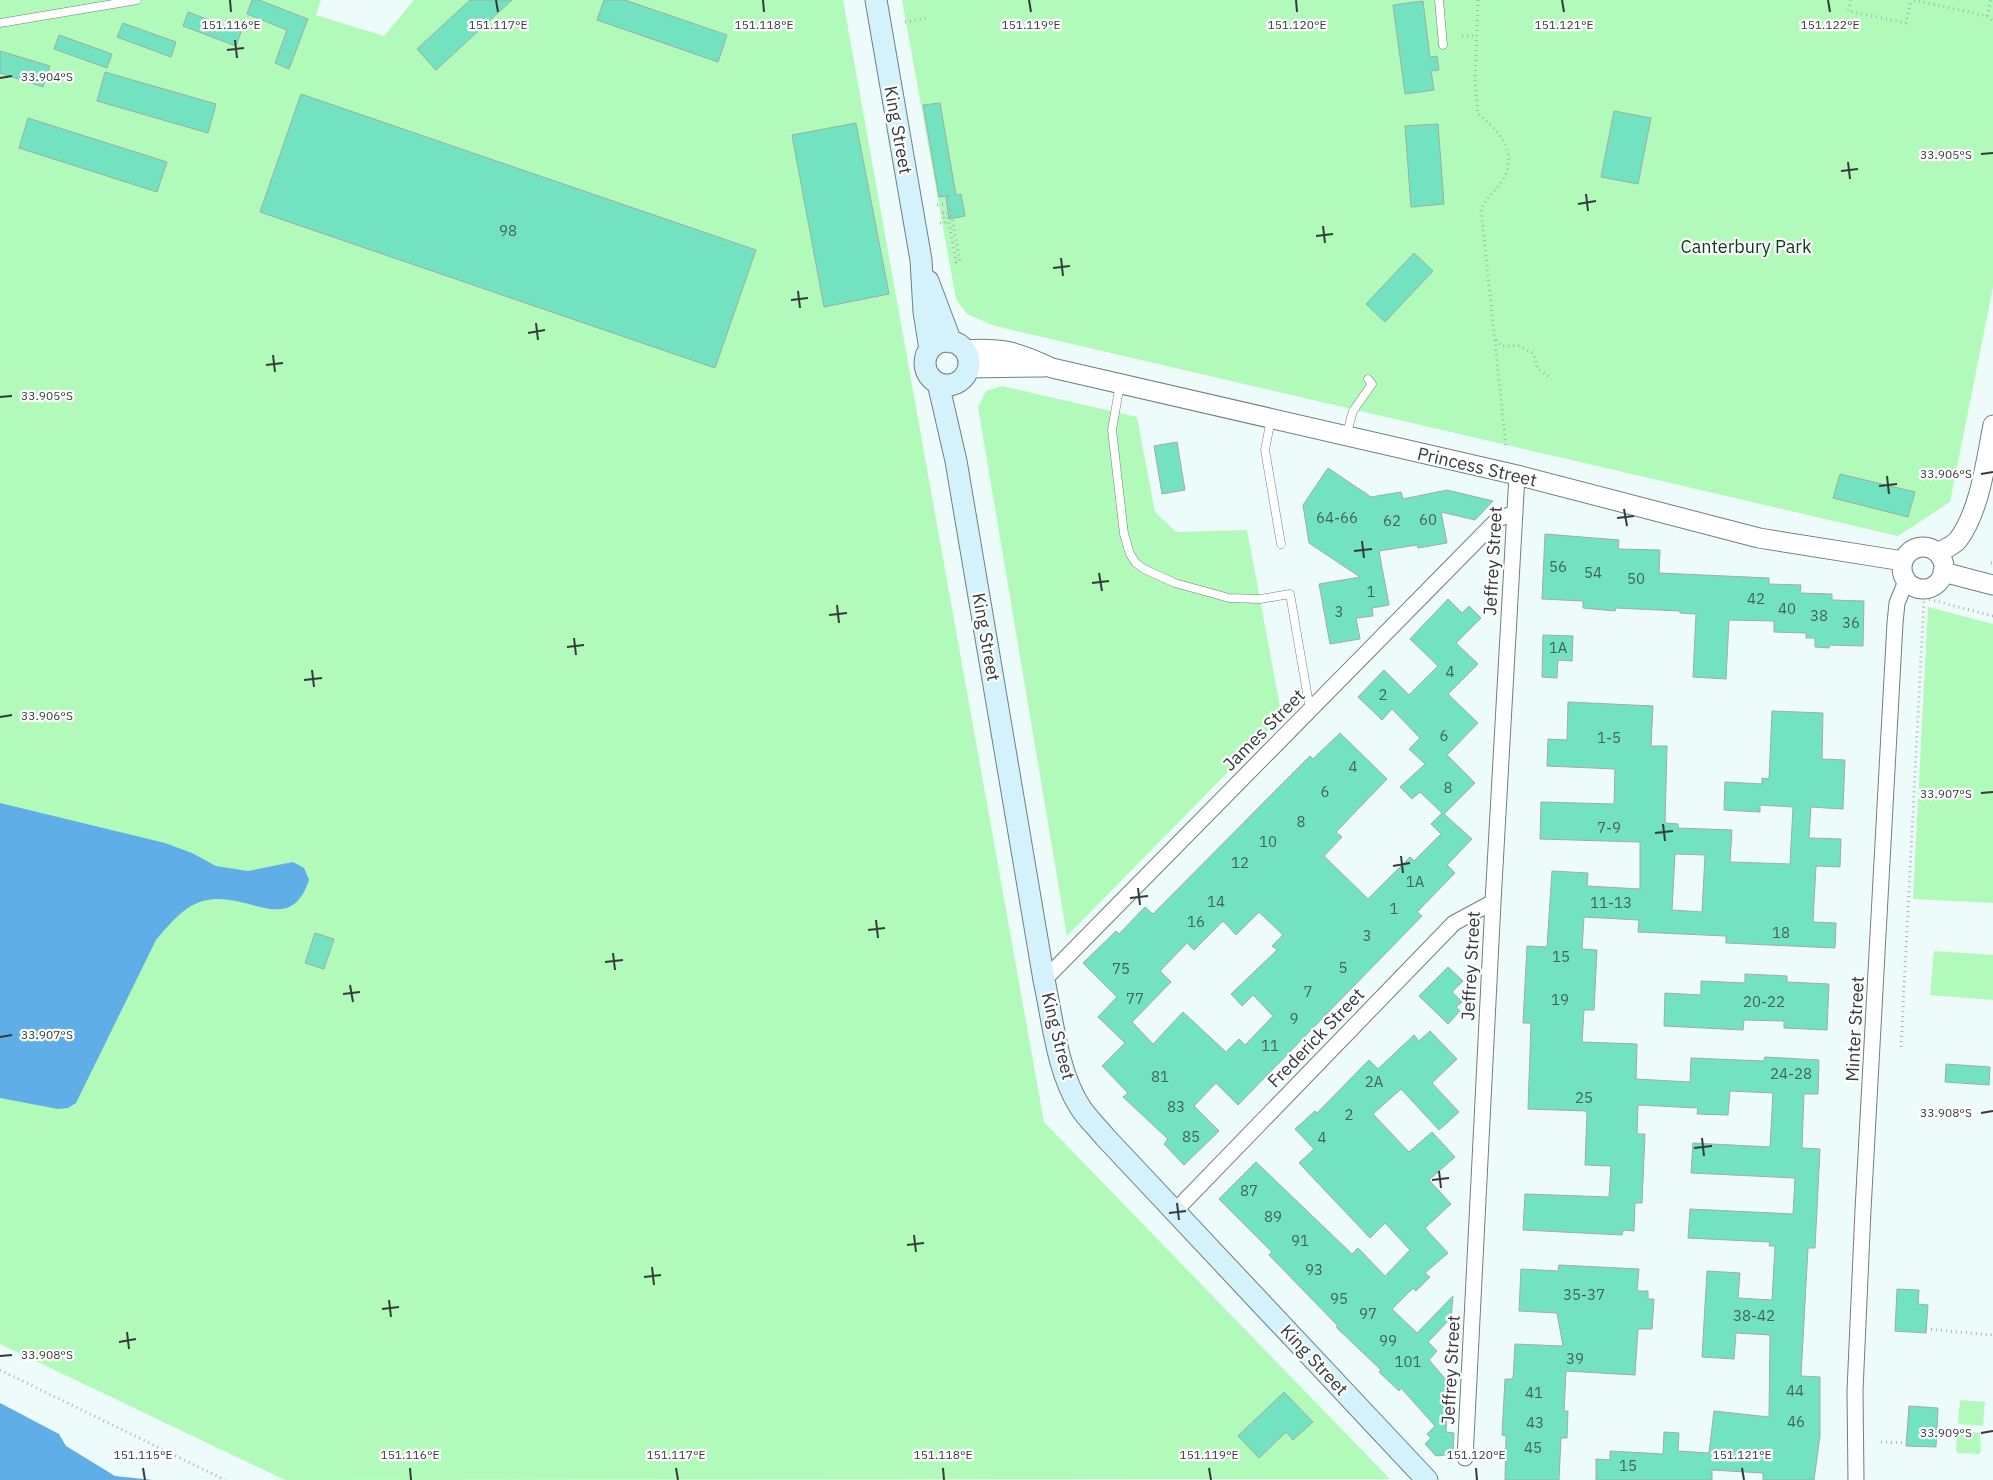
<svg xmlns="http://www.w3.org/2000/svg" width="1993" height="1480" font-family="'IBM Plex Sans',sans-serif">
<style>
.green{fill:#b1faba}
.water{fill:#60aee7}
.building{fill:#72e2c0;stroke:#a0aca8;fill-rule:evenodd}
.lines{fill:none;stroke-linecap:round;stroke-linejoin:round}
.service-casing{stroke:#717f7e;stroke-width:9}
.minor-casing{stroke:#717f7e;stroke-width:17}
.tertiary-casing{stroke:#717f7e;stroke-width:21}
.secondary-casing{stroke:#717f7e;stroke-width:23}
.path{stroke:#a9b4b3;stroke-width:3;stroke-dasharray:1 4;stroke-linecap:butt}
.service{stroke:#fff;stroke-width:8}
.minor{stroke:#fff;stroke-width:15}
.tertiary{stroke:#fff;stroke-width:19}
.secondary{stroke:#d3f2fb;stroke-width:21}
.ticks{fill:none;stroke:#353a3a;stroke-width:2}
.labels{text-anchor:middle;stroke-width:4.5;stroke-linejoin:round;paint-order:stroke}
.number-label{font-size:15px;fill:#44645c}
.street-label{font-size:18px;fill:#353a3a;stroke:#fff}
.park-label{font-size:18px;fill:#0a4018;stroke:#fff}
.ticks-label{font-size:12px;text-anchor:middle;fill:#353a3a;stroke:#fff;stroke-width:4.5;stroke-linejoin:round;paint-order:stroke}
</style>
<rect width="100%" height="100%" fill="#edfcfb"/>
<path class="green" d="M 0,0 L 321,0 L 316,15 L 384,36 L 414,0 L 843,0 L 1044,1122 L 1390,1479 L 285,1480 L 0,1344 Z
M 902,0 L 1993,0 L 1993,287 L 1950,502 L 1898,536 L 1025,333 L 992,325 L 967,314 L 956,299 Z
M 1002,386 L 1137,417 L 1155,512 L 1176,532 L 1247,530 L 1282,717 L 1067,936 L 978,407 L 986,391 Z
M 1928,607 L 1993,624 L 1993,903 L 1913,899 Z
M 1934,951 L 1993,955 L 1993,1000 L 1930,995 Z
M 1960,1400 L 1985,1402 L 1983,1426 L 1958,1424 Z
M 1961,1430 L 1980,1433 L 1981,1451 L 1979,1454 L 1958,1453 L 1956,1450 L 1957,1433 Z"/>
<path class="water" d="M 0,803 L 165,843 L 192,853 L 216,866 L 248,871 L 293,862 L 304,868 L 309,880 C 290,937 250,892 207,900 C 185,904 169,925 156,940 L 76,1103 L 68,1108 L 58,1109 L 0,1098 Z
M 0,1403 L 59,1434 L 66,1446 L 115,1476 L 153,1480 L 0,1480 Z"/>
<path class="building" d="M 252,0 L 259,0 L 308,19 L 289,69 L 275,63 L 287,30 L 247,14 Z
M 470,0 L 512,0 L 436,70 L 417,49 Z
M 604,0 L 625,0 L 727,35 L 718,62 L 597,20 Z
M 1423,1 L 1430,57 L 1437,56 L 1439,70 L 1431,71 L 1434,90 L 1405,94 L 1393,5 Z
M 188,12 L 241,32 L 236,46 L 183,26 Z
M 123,23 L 176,42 L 171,57 L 117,37 Z
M 59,35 L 112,54 L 107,68 L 54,49 Z
M 0,51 L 50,66 L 43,87 L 0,73 Z
M 105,72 L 216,104 L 208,133 L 97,101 Z
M 301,94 L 756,250 L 715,368 L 260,212 Z
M 940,103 L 956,195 L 961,194 L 965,216 L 949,219 L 946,197 L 950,196 L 939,197 L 923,105 Z
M 1614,111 L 1651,118 L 1638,184 L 1601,177 Z
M 28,118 L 167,162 L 157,192 L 19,148 Z
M 856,123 L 889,294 L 824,307 L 792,135 Z
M 1438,124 L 1444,204 L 1411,207 L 1405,126 Z
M 1414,253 L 1433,271 L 1385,322 L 1366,304 Z
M 1177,442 L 1185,490 L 1162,494 L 1154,446 Z
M 1328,468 L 1371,497 L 1401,492 L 1403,499 L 1447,490 L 1493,501 L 1475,520 L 1441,512 L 1447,543 L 1418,548 L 1417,545 L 1379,551 L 1389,605 L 1372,608 L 1373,616 L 1356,618 L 1360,639 L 1330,644 L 1319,584 L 1360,577 L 1309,543 L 1303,505 Z
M 1840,474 L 1915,492 L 1908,517 L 1833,498 Z
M 1545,534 L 1619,540 L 1618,549 L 1660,550 L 1659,573 L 1769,578 L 1769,584 L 1801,585 L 1800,593 L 1832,594 L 1832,600 L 1864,601 L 1863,646 L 1830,645 L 1829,648 L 1815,647 L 1815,638 L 1806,638 L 1806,633 L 1774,632 L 1774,621 L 1729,620 L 1726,679 L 1693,677 L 1696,614 L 1680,613 L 1680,611 L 1616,608 L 1615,611 L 1583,608 L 1583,601 L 1542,599 Z
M 1448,599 L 1462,613 L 1469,606 L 1481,618 L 1456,643 L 1478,664 L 1448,694 L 1478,723 L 1447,755 L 1475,783 L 1444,814 L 1472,839 L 1447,865 L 1455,873 L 1417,912 L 1422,916 L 1238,1105 L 1216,1083 L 1194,1106 L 1219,1131 L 1184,1165 L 1164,1144 L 1168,1139 L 1123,1097 L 1128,1093 L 1102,1066 L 1125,1043 L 1098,1017 L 1117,997 L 1083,963 L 1116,931 L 1119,934 L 1145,907 L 1153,914 L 1284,782 L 1310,756 L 1313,759 L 1340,733 L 1387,779 L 1336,832 L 1342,837 L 1324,856 L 1368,899 L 1410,857 L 1414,861 L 1441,834 L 1431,824 L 1442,813 L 1420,792 L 1412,799 L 1400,787 L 1425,764 L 1409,749 L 1420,738 L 1392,709 L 1382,720 L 1358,697 L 1384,670 L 1409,695 L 1438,666 L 1410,639 ZM 1259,912 L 1283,935 L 1272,946 L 1277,950 L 1231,994 L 1242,1006 L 1253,995 L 1273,1016 L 1245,1045 L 1239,1039 L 1226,1052 L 1183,1012 L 1153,1044 L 1132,1022 L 1171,982 L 1160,971 L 1187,943 L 1194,950 L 1223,921 L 1236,935 Z
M 1543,635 L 1573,636 L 1572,661 L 1558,660 L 1557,678 L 1542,677 Z
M 1568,702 L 1653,706 L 1651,746 L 1667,746 L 1665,823 L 1678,824 L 1678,828 L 1732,830 L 1730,862 L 1790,864 L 1793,807 L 1760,805 L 1760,812 L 1724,810 L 1725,782 L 1762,784 L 1762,778 L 1769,779 L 1772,711 L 1823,713 L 1822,759 L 1845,760 L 1843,809 L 1811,807 L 1809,838 L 1841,839 L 1840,867 L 1816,866 L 1813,922 L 1836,923 L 1835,948 L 1726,943 L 1726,936 L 1638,932 L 1639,920 L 1584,917 L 1582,949 L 1597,950 L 1594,1010 L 1584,1010 L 1582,1042 L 1637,1044 L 1636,1079 L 1690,1082 L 1691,1058 L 1764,1061 L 1765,1057 L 1819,1060 L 1818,1094 L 1804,1094 L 1802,1148 L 1820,1149 L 1815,1248 L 1808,1248 L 1801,1376 L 1820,1377 L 1820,1436 L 1814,1480 L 1763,1480 L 1763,1473 L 1712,1470 L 1712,1480 L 1596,1480 L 1596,1459 L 1610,1460 L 1610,1451 L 1663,1454 L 1664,1432 L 1679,1433 L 1678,1451 L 1709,1453 L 1714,1411 L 1769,1417 L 1770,1335 L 1736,1333 L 1734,1359 L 1702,1357 L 1707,1271 L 1740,1273 L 1738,1298 L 1772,1300 L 1775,1246 L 1769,1246 L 1770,1242 L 1688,1238 L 1690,1209 L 1793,1214 L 1795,1178 L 1691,1173 L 1693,1143 L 1770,1147 L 1773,1093 L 1730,1091 L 1728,1115 L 1697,1114 L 1698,1108 L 1638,1105 L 1637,1134 L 1645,1134 L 1642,1203 L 1635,1203 L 1634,1231 L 1623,1230 L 1622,1235 L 1523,1230 L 1525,1194 L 1609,1197 L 1611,1166 L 1585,1165 L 1587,1111 L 1528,1109 L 1531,1023 L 1523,1023 L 1527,946 L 1547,947 L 1552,871 L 1588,873 L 1587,886 L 1640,889 L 1640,842 L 1540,839 L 1541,802 L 1614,804 L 1615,769 L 1547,766 L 1548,739 L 1567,740 ZM 1675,854 L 1705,855 L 1702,912 L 1672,910 Z
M 315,933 L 334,939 L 324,969 L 305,963 Z
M 1448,967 L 1463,981 L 1452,992 L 1462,1002 L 1456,1007 L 1460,1011 L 1448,1024 L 1419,996 Z
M 1745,974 L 1787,976 L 1787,982 L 1829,984 L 1827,1030 L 1784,1028 L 1784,1021 L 1744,1020 L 1743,1030 L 1664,1026 L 1665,993 L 1701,995 L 1701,981 L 1745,983 Z
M 1430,1031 L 1457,1059 L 1432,1083 L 1459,1112 L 1439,1130 L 1401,1089 L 1373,1114 L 1409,1152 L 1432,1132 L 1455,1157 L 1429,1180 L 1451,1204 L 1425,1228 L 1448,1253 L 1425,1273 L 1430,1277 L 1416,1291 L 1413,1288 L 1392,1309 L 1417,1333 L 1453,1296 L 1451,1318 L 1428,1342 L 1437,1351 L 1429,1360 L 1448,1382 L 1446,1432 L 1454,1433 L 1453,1451 L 1445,1455 L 1436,1456 L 1425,1444 L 1431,1438 L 1427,1434 L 1435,1426 L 1401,1388 L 1399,1391 L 1379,1372 L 1381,1370 L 1336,1327 L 1338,1326 L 1269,1255 L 1272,1252 L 1219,1199 L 1256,1162 L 1352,1254 L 1358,1248 L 1385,1276 L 1410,1250 L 1385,1223 L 1370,1238 L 1299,1163 L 1314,1149 L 1295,1129 L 1315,1111 L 1317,1113 L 1369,1060 L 1378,1069 L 1414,1035 L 1419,1041 Z
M 1946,1064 L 1990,1067 L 1989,1085 L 1945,1082 Z
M 1559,1265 L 1639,1269 L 1637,1291 L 1648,1291 L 1648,1299 L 1654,1299 L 1652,1329 L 1638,1329 L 1635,1375 L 1566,1371 L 1564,1411 L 1568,1411 L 1567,1438 L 1561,1438 L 1559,1480 L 1505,1480 L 1506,1436 L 1502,1435 L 1505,1379 L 1513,1379 L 1515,1344 L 1563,1346 L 1557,1313 L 1519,1311 L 1521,1269 L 1558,1271 Z
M 1897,1289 L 1919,1290 L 1918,1304 L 1928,1305 L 1926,1333 L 1895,1331 Z
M 1284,1392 L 1313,1422 L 1293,1440 L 1286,1432 L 1259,1458 L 1238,1436 Z
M 1909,1406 L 1938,1408 L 1936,1447 L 1906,1446 Z"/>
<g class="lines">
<g class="service-casing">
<path id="service" d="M 1439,0 L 1443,45
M 0,23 L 137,0
M 1120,384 L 1112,430 L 1124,534 L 1130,554 L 1136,563 L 1144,569 L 1175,583 L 1229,598 L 1260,599 L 1290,594 L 1310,710
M 1271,419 L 1265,450 L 1281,544
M 1346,436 L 1353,411 L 1372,384 L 1368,379"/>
</g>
<g class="minor-casing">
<path id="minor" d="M 1044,980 L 1498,519 L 1515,513
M 1175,1211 L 1454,923 L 1493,902
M 1465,1458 L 1493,902 L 1517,475
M 1856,1480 L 1855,1391 L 1863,1210 L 1895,623 L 1897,603 L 1906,581"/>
</g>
<g class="tertiary-casing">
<path id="tertiary" d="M 964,350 C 1002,347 1018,352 1052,368 L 1517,475 L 1759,538 L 1903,561
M 968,368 L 1044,367
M1902 568a21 21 0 1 1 42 0a21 21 0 1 1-42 0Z
M 1939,552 C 1945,549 1954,545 1958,540 C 1980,511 1986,460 1993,425
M 1943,572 L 1993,585"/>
</g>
<g class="secondary-casing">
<path id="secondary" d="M 876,0 L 921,260 L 924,312 L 930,349
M 928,281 L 951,342
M925 363a22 22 0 1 1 44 0a22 22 0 1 1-44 0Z
M 938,383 L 956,461 L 1044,980 C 1053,1021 1057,1071 1080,1107 C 1087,1118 1097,1127 1105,1137 L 1427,1480"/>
</g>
<path class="path" d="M 1478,0 L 1475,81 L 1478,114 C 1498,130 1520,153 1502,181 C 1495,191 1486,198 1481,209 L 1506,447
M 1851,0 L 1848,11 L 1906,23 L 1911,0
M 1914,0 L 1987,16 L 1993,21
M 1987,16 L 1991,0
M 905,22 L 926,18
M 1462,36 L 1477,36
M 937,205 L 952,203
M 940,223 L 945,223 L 943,213 L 947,212 L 956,262 L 960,261 L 949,203
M 1496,340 L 1501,346 L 1519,346 L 1533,353 L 1538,369 L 1552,379
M 1991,563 L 1993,563
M 1901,1047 L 1924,598 L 1993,616
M 1926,1329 L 1993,1335
M 0,1370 L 225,1480
M 1881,1442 L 1907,1443"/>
<use href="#service" class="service"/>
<use href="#minor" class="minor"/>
<use href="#tertiary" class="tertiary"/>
<use href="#secondary" class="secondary"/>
</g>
<path class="ticks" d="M 230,0 L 231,12M 496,0 L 498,12M 763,0 L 764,12M 1029,0 L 1031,12M 1296,0 L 1297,12M 1562,0 L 1564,12M 1828,0 L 1830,12M 235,40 L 237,58M 227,50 L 244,48M 0,78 L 12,76M 1981,154 L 1993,153M 1848,162 L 1850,179M 1841,171 L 1858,169M 1586,194 L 1588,211M 1578,204 L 1596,201M 1323,226 L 1325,243M 1316,236 L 1333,234M 1061,258 L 1063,276M 1053,268 L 1070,266M 798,291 L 800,308M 791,300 L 808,298M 536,323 L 538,340M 528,333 L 545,330M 273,355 L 275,372M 266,365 L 283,363M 0,397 L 12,396M 1981,474 L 1993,472M 1887,476 L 1889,494M 1879,486 L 1897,484M 1624,509 L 1627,526M 1617,518 L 1634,516M 1362,541 L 1364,558M 1354,551 L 1372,549M 1099,573 L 1102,591M 1092,583 L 1109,581M 837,605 L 839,623M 829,615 L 847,613M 574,638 L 576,655M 567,647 L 584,645M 312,670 L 314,687M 304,680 L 322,678M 0,717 L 12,715M 1981,793 L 1993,792M 1663,824 L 1665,841M 1655,833 L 1673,831M 1401,856 L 1403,873M 1393,866 L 1410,863M 1138,888 L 1140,905M 1130,898 L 1148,896M 876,920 L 878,938M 868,930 L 885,928M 613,953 L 615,970M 605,962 L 623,960M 350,985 L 353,1002M 343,994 L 360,992M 0,1037 L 12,1035M 1981,1113 L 1993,1111M 1702,1138 L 1704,1156M 1694,1148 L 1712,1146M 1439,1171 L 1441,1188M 1432,1180 L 1449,1178M 1177,1203 L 1179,1220M 1169,1213 L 1186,1211M 914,1235 L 916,1252M 907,1245 L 924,1243M 652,1267 L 654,1285M 644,1277 L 661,1275M 389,1300 L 391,1317M 382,1309 L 399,1307M 127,1332 L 129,1349M 119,1342 L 136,1339M 0,1356 L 12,1355M 1981,1433 L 1993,1431M 143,1468 L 145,1480M 410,1468 L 411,1480M 676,1468 L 678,1480M 943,1468 L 944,1480M 1209,1468 L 1211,1480M 1476,1468 L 1477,1480M 1742,1468 L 1744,1480"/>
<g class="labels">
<g class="number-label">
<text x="508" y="236">98</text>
<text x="1337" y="523">64-66</text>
<text x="1428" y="525">60</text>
<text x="1392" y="526">62</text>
<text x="1558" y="572">56</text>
<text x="1593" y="578">54</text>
<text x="1636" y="584">50</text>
<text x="1371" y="597">1</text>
<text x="1756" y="604">42</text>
<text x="1787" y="614">40</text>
<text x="1339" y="617">3</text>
<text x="1819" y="621">38</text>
<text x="1851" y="628">36</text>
<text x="1558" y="653">1A</text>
<text x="1450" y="677">4</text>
<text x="1383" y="700">2</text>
<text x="1444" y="741">6</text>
<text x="1609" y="743">1-5</text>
<text x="1353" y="772">4</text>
<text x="1448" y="793">8</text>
<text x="1325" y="797">6</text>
<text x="1301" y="827">8</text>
<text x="1609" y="833">7-9</text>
<text x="1268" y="847">10</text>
<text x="1240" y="868">12</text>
<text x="1415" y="887">1A</text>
<text x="1216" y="907">14</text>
<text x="1611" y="908">11-13</text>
<text x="1394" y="914">1</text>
<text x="1196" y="927">16</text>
<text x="1781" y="938">18</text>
<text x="1367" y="941">3</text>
<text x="1561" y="962">15</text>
<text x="1343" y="973">5</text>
<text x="1121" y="974">75</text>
<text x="1308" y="997">7</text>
<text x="1135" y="1004">77</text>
<text x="1560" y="1005">19</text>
<text x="1764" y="1007">20-22</text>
<text x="1294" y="1024">9</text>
<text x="1270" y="1051">11</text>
<text x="1791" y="1079">24-28</text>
<text x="1160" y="1082">81</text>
<text x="1374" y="1087">2A</text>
<text x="1584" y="1103">25</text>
<text x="1176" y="1112">83</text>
<text x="1349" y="1120">2</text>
<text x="1191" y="1142">85</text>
<text x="1322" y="1143">4</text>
<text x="1249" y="1196">87</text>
<text x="1273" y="1222">89</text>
<text x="1300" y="1246">91</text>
<text x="1314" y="1275">93</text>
<text x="1584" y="1300">35-37</text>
<text x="1339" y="1304">95</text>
<text x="1368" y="1319">97</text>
<text x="1754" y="1321">38-42</text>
<text x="1388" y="1346">99</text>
<text x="1575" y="1364">39</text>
<text x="1408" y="1367">101</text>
<text x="1795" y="1396">44</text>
<text x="1534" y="1398">41</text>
<text x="1796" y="1427">46</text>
<text x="1535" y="1428">43</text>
<text x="1533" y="1453">45</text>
<text x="1628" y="1471">15</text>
</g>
<g class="street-label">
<text transform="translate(898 130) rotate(80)" y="6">King Street</text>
<text transform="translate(1477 467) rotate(13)" y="6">Princess Street</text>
<text transform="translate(1493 561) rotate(-87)" y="6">Jeffrey Street</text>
<text transform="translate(986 637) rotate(80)" y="6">King Street</text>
<text transform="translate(1264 730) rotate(-45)" y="6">James Street</text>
<text transform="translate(1471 966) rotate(-87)" y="6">Jeffrey Street</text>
<text transform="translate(1855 1029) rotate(-87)" y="6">Minter Street</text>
<text transform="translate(1058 1036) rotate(76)" y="6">King Street</text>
<text transform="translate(1316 1038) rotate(-46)" y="6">Frederick Street</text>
<text transform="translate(1314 1360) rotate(47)" y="6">King Street</text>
<text transform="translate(1451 1370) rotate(-87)" y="6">Jeffrey Street</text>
</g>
<g class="park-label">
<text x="1746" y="253">Canterbury Park</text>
</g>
</g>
<g class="ticks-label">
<text x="231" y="29">151.116°E</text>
<text x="498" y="29">151.117°E</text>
<text x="764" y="29">151.118°E</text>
<text x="1031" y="29">151.119°E</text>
<text x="1297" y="29">151.120°E</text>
<text x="1564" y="29">151.121°E</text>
<text x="1830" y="29">151.122°E</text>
<text x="47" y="81">33.904°S</text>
<text x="1946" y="159">33.905°S</text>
<text x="47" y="400">33.905°S</text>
<text x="1946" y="478">33.906°S</text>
<text x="47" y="720">33.906°S</text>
<text x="1946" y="798">33.907°S</text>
<text x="47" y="1039">33.907°S</text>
<text x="1946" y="1117">33.908°S</text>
<text x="47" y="1359">33.908°S</text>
<text x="1946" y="1437">33.909°S</text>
<text x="143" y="1459">151.115°E</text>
<text x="410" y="1459">151.116°E</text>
<text x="676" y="1459">151.117°E</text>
<text x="943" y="1459">151.118°E</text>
<text x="1209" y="1459">151.119°E</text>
<text x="1476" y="1459">151.120°E</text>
<text x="1742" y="1459">151.121°E</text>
</g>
</svg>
